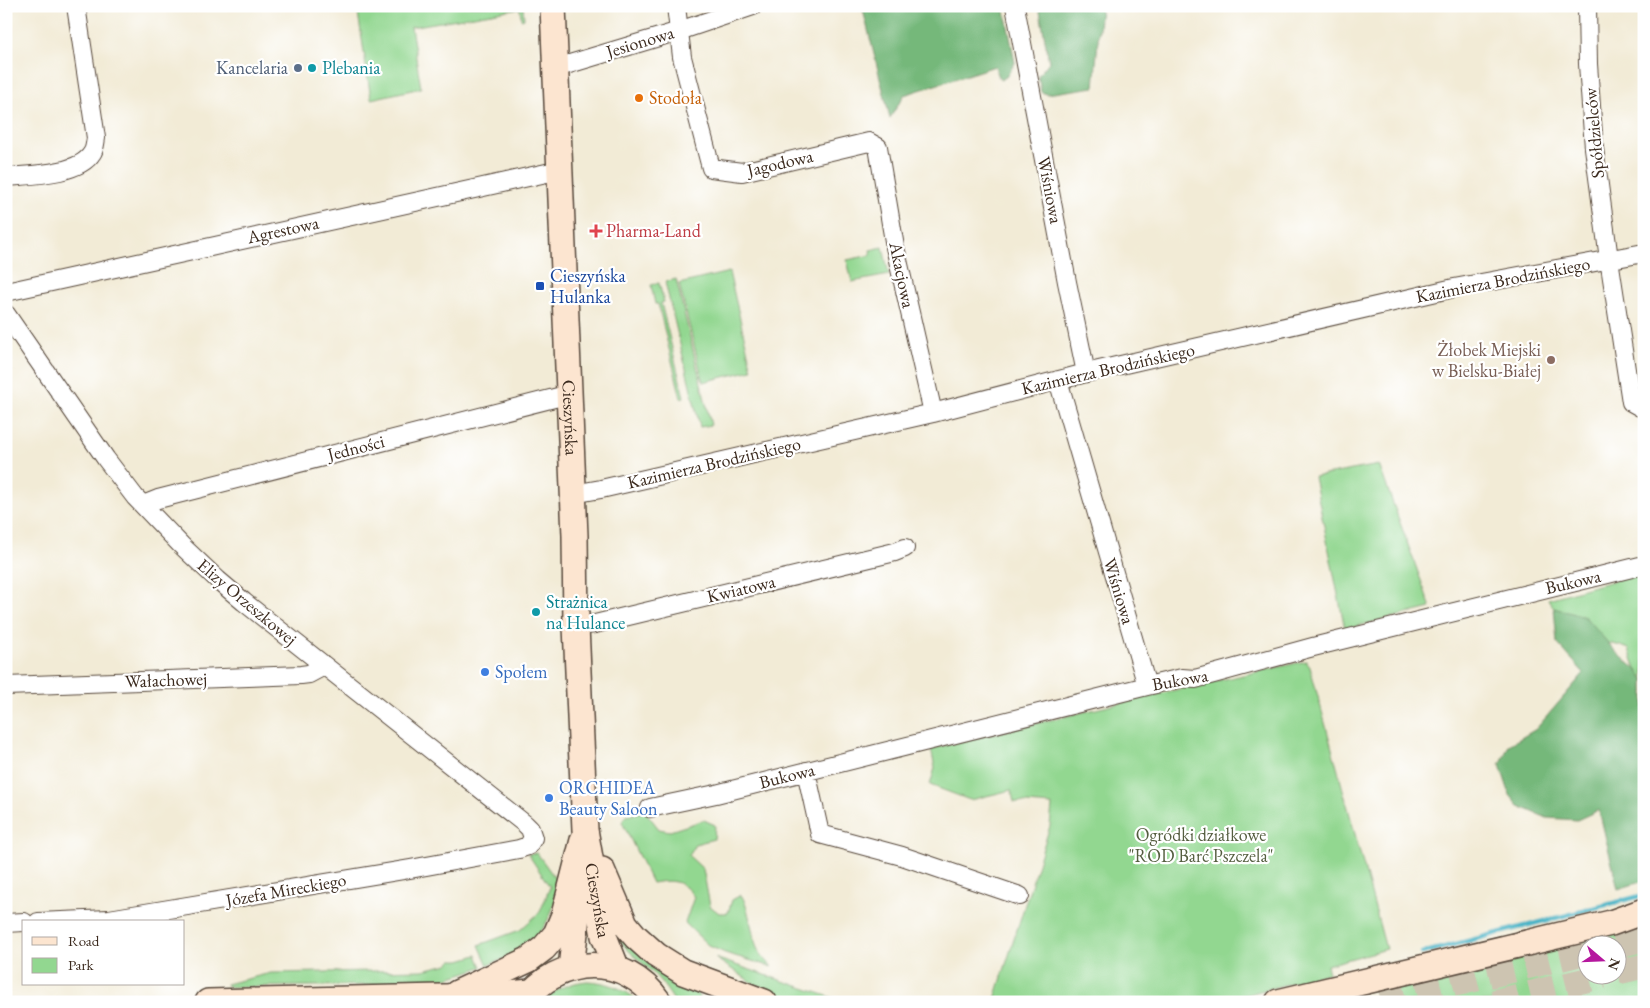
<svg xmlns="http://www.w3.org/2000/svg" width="1650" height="1008" font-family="'EB Garamond',serif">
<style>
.green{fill:#92d790;stroke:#668057;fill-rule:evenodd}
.forest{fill:#75b87a;stroke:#58714c}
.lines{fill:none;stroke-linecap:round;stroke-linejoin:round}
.stream{stroke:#49b4c6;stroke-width:4.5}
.secondary-tunnel{stroke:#cdc4b1;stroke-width:25;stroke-dasharray:25 12;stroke-linecap:butt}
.street-casing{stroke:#56473a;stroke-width:20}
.secondary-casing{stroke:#56473a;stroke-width:28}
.street{stroke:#fff;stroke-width:18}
.secondary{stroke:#fce5d0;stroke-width:25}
.service-dot{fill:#5c6f8a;stroke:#fff;stroke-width:2}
.culture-dot{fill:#0f9aa8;stroke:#fff;stroke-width:2}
.food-dot{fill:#e8710a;stroke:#fff;stroke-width:2}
.health-dot{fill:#e0444e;stroke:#fff;stroke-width:2}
.transit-dot{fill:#1a4fb4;stroke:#fff;stroke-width:2}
.education-dot{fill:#8d6e63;stroke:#fff;stroke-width:2}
.shop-dot{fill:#3f7fe0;stroke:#fff;stroke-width:2}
.labels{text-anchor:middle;stroke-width:4.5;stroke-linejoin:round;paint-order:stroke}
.street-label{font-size:18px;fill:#3b2a1e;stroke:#fff}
.service-label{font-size:18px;fill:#4e5e75;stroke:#fff;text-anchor:end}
.culture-label{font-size:18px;fill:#0d838f;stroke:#fff;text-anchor:start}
.food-label{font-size:18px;fill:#c56008;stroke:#fff;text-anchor:start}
.health-label{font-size:18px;fill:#be3a42;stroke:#fff;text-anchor:start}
.transit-label{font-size:18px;fill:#164399;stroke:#fff;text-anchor:start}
.education-label{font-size:18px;fill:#785e54;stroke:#fff;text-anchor:end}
.shop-label{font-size:18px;fill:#366cbe;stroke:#fff;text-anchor:start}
.park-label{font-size:18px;fill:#555e40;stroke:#fff}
</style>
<rect width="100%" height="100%" fill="#fff"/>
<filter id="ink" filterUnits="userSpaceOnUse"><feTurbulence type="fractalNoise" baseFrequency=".02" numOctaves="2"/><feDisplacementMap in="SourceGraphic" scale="10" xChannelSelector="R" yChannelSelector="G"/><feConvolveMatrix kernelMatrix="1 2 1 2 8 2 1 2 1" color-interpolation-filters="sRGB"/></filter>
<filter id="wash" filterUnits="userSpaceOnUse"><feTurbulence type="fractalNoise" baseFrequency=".0096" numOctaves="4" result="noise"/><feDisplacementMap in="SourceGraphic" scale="20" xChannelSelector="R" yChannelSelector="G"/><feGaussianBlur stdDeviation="1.12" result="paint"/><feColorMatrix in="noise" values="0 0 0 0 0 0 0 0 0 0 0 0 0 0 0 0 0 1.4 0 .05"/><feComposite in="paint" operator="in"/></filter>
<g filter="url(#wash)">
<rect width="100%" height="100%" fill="#f2ebd6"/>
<path class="green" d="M 357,6 L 523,6 L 524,19 L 521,19 L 520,8 L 411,27 L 421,88 L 371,99 Z
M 883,247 L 889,275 L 852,282 L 847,260 L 871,255 L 870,250 Z
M 729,272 L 752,370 L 703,382 L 679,284 Z
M 676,279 L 711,425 L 700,427 L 665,282 Z
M 659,283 L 664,302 L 661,303 L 684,397 L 681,398 L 658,304 L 655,304 L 651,285 Z
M 1379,465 L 1431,608 L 1345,629 L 1314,477 Z
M 1644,572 L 1644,693 L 1629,649 L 1621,646 L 1595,640 L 1559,617 L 1548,599 Z
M 1306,661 L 1310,667 L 1386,949 L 1327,965 L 1329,973 L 1226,1000 L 1213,1002 L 994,1002 L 1050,826 L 1052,805 L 1014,802 L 1011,790 L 970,800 L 930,785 L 935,768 L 931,749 L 1162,693 Z
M 645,811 L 659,829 L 670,831 L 704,820 L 715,825 L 714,839 L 695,844 L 689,856 L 703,869 L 710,906 L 719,913 L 728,913 L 732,900 L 741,895 C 747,901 753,937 757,948 C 760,954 767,961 772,967 L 725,953 L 709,946 L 685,923 L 694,897 C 682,879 671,880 652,883 L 622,822 L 626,816 Z
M 537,853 L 560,885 C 553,912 543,939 517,953 C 508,958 497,961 488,965 L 479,945 L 520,930 L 540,912 L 550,887 L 528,854 Z
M 1644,927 L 1644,1002 L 1380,1002 L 1378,991 ZM 1588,946 L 1618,946 L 1618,976 L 1588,976 Z
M 622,937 L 656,969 L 695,990 L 702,1002 L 675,1002 C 667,990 660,979 650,970 C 639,960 628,951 618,939 Z
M 477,955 L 482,967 L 448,978 L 391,985 L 230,987 L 226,985 L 226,984 L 271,973 L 423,970 L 448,964 L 452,960 L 460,960 Z
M 715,958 L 845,1002 L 789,1002 L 751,982 Z
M 587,981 C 607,982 624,988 639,1002 L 542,1002 C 555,989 569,983 587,981 Z"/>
<path class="forest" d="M 862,6 L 1004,6 L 1015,63 L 1006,77 L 1000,80 L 995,66 L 904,95 L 890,118 Z
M 1039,6 L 1101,6 L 1094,87 L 1047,94 L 1041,92 L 1038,76 L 1049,62 Z
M 1554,608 L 1585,617 L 1616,652 L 1638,671 L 1644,680 L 1644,881 L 1618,889 L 1599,810 L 1577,820 L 1547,818 L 1519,806 L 1510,795 L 1500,765 L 1509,745 L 1536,729 L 1584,673 L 1557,643 Z"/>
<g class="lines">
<path class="stream" d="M 1422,953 L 1644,895"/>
</g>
</g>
<g filter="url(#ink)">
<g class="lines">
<path class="secondary-tunnel" d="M 1615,946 L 1644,939
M 1618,972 L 1644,966
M 1381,1002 L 1588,952
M 1494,1002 L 1603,976"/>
<g class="street-casing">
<path id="street" d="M 676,6 L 682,57 L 711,168 L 742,172 L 869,142 L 878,147 L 895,247 L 933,413
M 1015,6 L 1067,282 L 1086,373
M 1587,6 L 1588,64 L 1594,148 L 1609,259 L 1631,402 L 1640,407 L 1644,407
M 556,68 L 679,31 L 753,6
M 6,177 C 28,175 79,175 92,153 C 95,149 95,143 96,138 L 76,6
M 6,292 L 560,170
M 6,314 L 106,459 L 135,497 L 181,545 L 218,580 L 244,602 L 525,824 L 530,829 L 533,838 L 528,846 L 519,849 L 410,869 L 109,919 L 38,922
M 1058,380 L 1147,686
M 573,494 L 601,489 L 933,413 L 1086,373 L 1454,288 L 1644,253
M 143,505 L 158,499 L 570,394
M 576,626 L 595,624 L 895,552 L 905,548
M 6,686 L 301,675 L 309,674 L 324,666
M 806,771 L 820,834 L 902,856 L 1020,896
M 650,808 L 716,794 L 1147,686 L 1182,678 L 1195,679 L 1313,647 L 1644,565
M 6,923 L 24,922"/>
</g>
<g class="secondary-casing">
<g id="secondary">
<path id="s1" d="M 553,6 L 575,536 L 576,626 L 585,830 L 604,936 L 617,969"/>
<path d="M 602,870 L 625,924 L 636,937 L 656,955 L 683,972 L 764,1002"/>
<path d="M 571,968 L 579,898"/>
<path d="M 457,993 L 528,960 L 544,948 L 556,934 L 564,915 L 583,840"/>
<path d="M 208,1002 L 487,996 L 531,992"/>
<path d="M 524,1002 C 557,955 626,952 659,1002"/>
<path d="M 1278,1002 L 1611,923 L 1644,911"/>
</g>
</g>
<use href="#street" class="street"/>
<use href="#secondary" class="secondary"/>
</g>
</g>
<circle class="service-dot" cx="298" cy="68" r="5"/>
<g class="culture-dot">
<circle cx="312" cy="68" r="5"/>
<circle cx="536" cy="612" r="5"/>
</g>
<circle class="food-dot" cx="639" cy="98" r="5"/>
<path class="health-dot" d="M593.5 223.5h5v5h5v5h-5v5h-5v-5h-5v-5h5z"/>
<rect class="transit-dot" x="535" y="281" width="10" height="10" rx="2.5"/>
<circle class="education-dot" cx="1551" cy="360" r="5"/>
<g class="shop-dot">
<circle cx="485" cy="672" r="5"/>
<circle cx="549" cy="798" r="5"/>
</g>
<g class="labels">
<g class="street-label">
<text transform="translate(640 42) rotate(-17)" y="6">Jesionowa</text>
<text transform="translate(1594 133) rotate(-95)" y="6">Spółdzielców</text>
<text transform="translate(780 163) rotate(-13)" y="6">Jagodowa</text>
<text transform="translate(1050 190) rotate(79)" y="6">Wiśniowa</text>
<text transform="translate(283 230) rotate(-12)" y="6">Agrestowa</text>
<text transform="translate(902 275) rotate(78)" y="6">Akacjowa</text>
<text transform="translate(1503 280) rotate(-11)" y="6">Kazimierza Brodzińskiego</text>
<text transform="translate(1108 369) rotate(-13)" y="6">Kazimierza Brodzińskiego</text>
<text dy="6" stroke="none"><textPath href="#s1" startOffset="412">Cieszyńska</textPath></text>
<text transform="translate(356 448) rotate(-14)" y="6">Jedności</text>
<text transform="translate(714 463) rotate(-13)" y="6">Kazimierza Brodzińskiego</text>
<text transform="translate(1573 582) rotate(-13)" y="6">Bukowa</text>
<text transform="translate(741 589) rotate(-13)" y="6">Kwiatowa</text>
<text transform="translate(1119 591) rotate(73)" y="6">Wiśniowa</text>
<text transform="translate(247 602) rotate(40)" y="6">Elizy Orzeszkowej</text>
<text transform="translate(166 680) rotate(-2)" y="6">Wałachowej</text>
<text transform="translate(1180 680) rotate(-10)" y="6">Bukowa</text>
<text transform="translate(787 776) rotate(-14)" y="6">Bukowa</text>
<text transform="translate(286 890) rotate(-10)" y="6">Józefa Mireckiego</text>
<text dy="6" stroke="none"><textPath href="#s1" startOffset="896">Cieszyńska</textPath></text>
</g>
<g class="service-label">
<text x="288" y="74">Kancelaria</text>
</g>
<g class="culture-label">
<text x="322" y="74">Plebania</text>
<text x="546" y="608">Strażnica<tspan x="546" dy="21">na Hulance</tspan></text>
</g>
<g class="food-label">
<text x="649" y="104">Stodoła</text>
</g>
<g class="health-label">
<text x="606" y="237">Pharma-Land</text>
</g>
<g class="transit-label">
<text x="550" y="282">Cieszyńska<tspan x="550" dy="21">Hulanka</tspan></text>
</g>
<g class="education-label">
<text x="1541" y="356">Żłobek Miejski<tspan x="1541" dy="21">w Bielsku-Białej</tspan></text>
</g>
<g class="shop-label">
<text x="495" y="678">Społem</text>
<text x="559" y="794">ORCHIDEA<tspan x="559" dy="21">Beauty Saloon</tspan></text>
</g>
<g class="park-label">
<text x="1201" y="841">Ogródki działkowe<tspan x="1201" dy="21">"ROD Barć Pszczela"</tspan></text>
</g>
</g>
<rect width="1650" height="1008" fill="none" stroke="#fff" stroke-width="25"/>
<rect x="22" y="920" width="162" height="65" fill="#ffffff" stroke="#b1aaa5"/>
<rect x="32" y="937" width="25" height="8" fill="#fce5d0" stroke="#b1aaa5"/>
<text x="68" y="946" font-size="15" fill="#3b2a1e">Road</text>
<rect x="32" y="958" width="25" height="15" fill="#92d790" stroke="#b1aaa5"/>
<text x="68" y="970" font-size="15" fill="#3b2a1e">Park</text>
<g transform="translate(1602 960) rotate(109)"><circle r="24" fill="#ffffff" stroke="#b1aaa5"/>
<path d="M0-4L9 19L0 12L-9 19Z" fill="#b5179e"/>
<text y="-8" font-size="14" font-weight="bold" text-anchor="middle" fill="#3b2a1e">N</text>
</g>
</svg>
